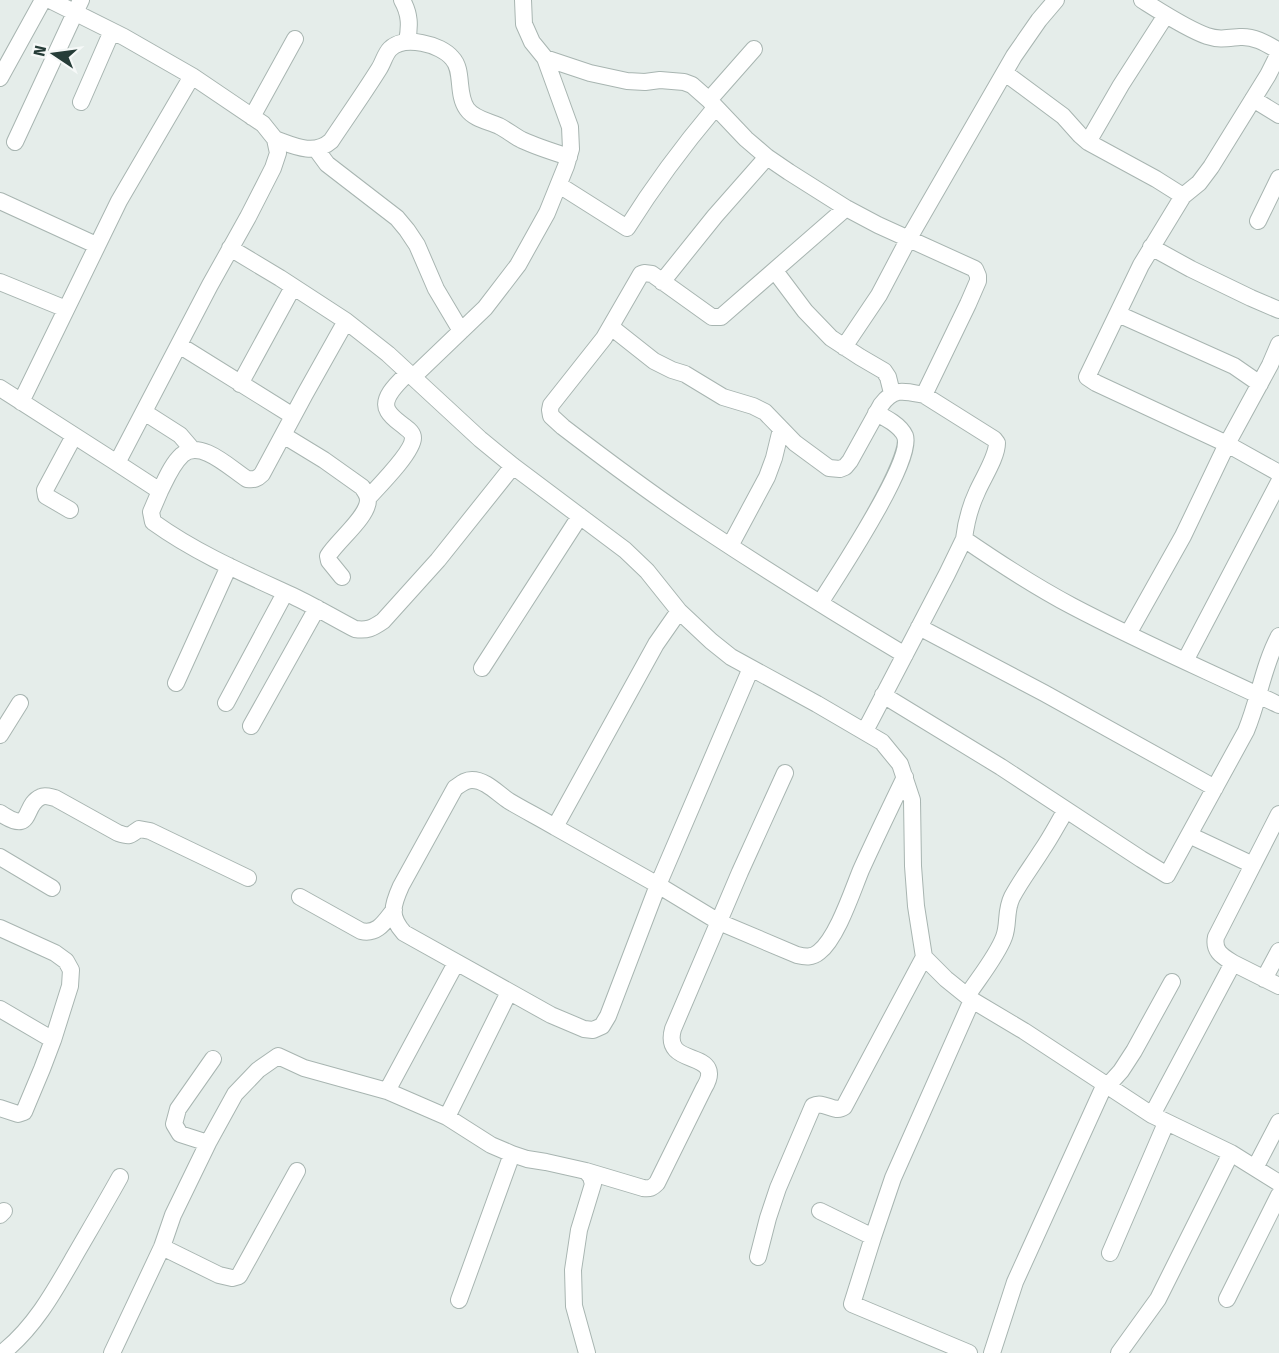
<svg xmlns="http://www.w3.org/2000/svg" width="1279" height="1353" font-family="'Fira Sans',sans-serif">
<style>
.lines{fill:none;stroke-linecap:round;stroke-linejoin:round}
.minor-casing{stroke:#a8b5b1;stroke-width:18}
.minor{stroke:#fff;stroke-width:16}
</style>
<rect width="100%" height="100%" fill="#e5edea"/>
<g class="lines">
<g class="minor-casing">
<path id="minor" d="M 402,0 C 410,14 410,26 407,41
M 523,0 L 524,24 L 532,42 L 545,58 L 590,73 L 627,81 L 645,82 L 660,80 L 684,82 L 692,85 L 709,100 L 746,139 L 767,157 L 789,172 L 846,208 L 878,225 L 975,269 L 978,276 L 978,281 L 968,304 L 924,395 L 994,439 L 997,443 C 997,457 983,478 977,492 C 970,507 966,522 964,539
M 1142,0 C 1161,12 1187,29 1207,36 C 1219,40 1228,38 1240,37 C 1255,36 1267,44 1279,51
M 1005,73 L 1063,116 L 1080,135 L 1088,142 L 1156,179 L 1183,196 L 1141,265 L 1087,377 L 1096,383 L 1227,444 L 1279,473
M 0,78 L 43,0
M 1253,99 L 1279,115
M 709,100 L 754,49
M 81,102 L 112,31
M 252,117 L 295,39
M 275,139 C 294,146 314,156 331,141 C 347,117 364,93 379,69 C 383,63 385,54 390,49 C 404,35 441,44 452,58 C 464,70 456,94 467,109 C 474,119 488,121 499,126 C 507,130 514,136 522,140 C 537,147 553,152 569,157
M 15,142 L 81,0
M 1088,142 L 1121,85 L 1166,15
M 316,149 L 327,164 L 397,218 L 407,230 L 417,245 L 436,289 L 461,331
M 559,185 L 627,228 C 654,185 683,146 715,108
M 1183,196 L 1199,183 L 1211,167 L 1268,75 L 1279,53
M 0,201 L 96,245
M 846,208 L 721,317 L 712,317 L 652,274 L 644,273 L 641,274 L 604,338 L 551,405 L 550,410 L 551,416 L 563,427 C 610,463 658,499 707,531 C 772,574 838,615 905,655
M 1258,221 L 1279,178
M 1151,247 L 1191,269 L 1251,298 L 1279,310
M 230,248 L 280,278 L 346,321 L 388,354 L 480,439 L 513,466 L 625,550 L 647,571 L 679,611 L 711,641 L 731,657 L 817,704 L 882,742 L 900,764 L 912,800 L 913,866 L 916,906 L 924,957 L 946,979 L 972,1000 L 1024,1031 L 1152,1115 L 1231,1153 L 1279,1183
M 775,271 L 805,311 L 831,338 L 860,357 L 884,371 L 888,377 L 892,393
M 0,282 L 66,309
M 662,282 L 715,216 L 767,157
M 1118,314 L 1234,366 L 1260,384
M 611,327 L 654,361 L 672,370 L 685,374 L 723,397 L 753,406 L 765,412 L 795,443 L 829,468 L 840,469 L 845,467 L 850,461 L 881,405 C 894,387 904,391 924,395
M 179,345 L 293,416
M 844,347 L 879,295 L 909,238 L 1014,56 L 1039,20 L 1056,0
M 413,377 L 485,308 L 518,265 L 547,213 L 566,166 L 571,149 L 570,127 L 545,58
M 240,384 L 293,287
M 0,388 L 117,463 L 210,285 L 248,217 L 273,168 L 278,153 L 275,139 L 263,124 L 192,76 L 124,37 L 50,0
M 21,402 L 119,201 L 192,76
M 144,412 L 180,435 L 192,449
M 283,435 L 324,460 L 362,487 C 365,491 368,495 368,500 C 368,517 337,541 328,556 L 329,561 L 342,577
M 117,463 L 160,491 L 151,512 L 153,522 C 196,553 245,574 293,596 C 314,606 334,618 355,629 C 367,631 373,628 383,621 L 438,560 L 513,466
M 160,491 C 166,479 172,464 182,455 C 200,438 231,469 247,479 C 254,480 257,479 262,474 L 305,394 L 346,321
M 368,498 C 378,487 413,452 413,438 C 413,433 409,430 405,427 C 399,422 392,418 388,411 C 380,398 400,381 408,373
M 70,510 L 46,496 L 45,490 L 74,436
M 730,546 L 767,477 L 774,458 L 781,429
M 820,603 C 836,578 914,460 905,436 C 900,425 886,418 876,413
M 679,611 L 656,644 L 555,827 C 540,818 524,810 509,801 C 498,794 486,780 472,780 C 465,780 461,784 455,788 L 401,886 C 392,906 389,916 404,933 L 551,1015 L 584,1029 L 593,1030 L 602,1026 L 608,1016 L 658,885 L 751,668
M 919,627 L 1044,693 L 1215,788
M 1128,634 L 1183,536 L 1227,444 L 1270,365 L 1279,344
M 1185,661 L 1279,482
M 482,668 L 580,516
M 176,683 L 229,566
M 883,695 L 1001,767 L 1141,859 L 1167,875 L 1246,731 C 1259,700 1263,666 1279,636
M 226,703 L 285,593
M 251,726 L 317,608
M 865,731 L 947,574 L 964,539 C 999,563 1034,586 1072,606 C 1140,642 1210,672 1279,705
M 0,735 L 20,703
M 0,813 C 34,836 22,805 41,797 C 45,795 50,797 55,798 L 118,833 C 130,837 129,836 139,829 L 150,831 L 248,878
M 555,827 L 658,885 L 719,922 L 797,955 C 805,957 812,958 819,952 C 837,938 852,892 861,870 C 875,839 890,808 905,777
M 1189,835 L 1253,865
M 0,857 L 52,888
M 300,897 L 361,931 C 378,935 385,921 394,910
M 0,928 L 55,953 L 66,961 L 71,970 L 70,986 L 53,1040 L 42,1069 L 24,1112 L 18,1114 L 0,1108
M 456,963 L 387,1091 L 447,1117 L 491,1145 L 512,1154 L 527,1159 L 546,1162 L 586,1171 L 591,1177 L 593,1184 L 579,1230 L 573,1270 L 574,1306 L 587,1353
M 1233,963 C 1222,956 1213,951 1216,937 L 1279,814
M 1264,979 L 1279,951
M 967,996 C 978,979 997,956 1004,937 C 1009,924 1005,911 1012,897 C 1021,880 1032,866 1042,850 C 1051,837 1058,823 1066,810
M 0,1009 L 53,1040
M 1152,1115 L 1233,963 L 1279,986
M 447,1117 L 509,992
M 208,1143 L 180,1134 L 174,1124 L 178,1109 L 213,1059
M 1255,1168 L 1279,1122
M 586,1171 L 643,1188 C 650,1189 652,1188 657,1183 L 704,1088 C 707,1083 711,1075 708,1069 C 701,1054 664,1061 673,1029 L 740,872 L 785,773
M 820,1211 L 873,1237 L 852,1304 L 969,1353
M 0,1215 L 4,1211
M 873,1237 L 893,1178 L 972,1000
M 162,1247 L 219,1275 L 232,1278 L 239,1276 L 297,1171
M 1110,1253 L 1166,1123
M 758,1257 L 768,1218 L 778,1188 L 813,1106 C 824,1100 834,1114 844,1107 L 924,957
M 1227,1299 L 1279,1195
M 459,1300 L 512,1154
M 2,1353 C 34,1328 54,1292 74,1257 C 89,1231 105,1204 120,1177
M 112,1353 L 162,1247 L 173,1215 L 208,1143 L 235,1094 L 258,1070 L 278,1056 L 304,1068 L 387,1091
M 992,1353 L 1015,1282 L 1105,1084 L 1112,1081 L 1121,1071 L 1134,1051 L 1172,982
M 1119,1353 L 1158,1299 L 1231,1153"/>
</g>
<use href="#minor" class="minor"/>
</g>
<g transform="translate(54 54) rotate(283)" stroke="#f6f9f8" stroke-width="4.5" paint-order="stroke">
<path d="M0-4.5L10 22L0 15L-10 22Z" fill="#263d38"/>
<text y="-9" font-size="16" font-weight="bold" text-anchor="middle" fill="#263d38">N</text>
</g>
</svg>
